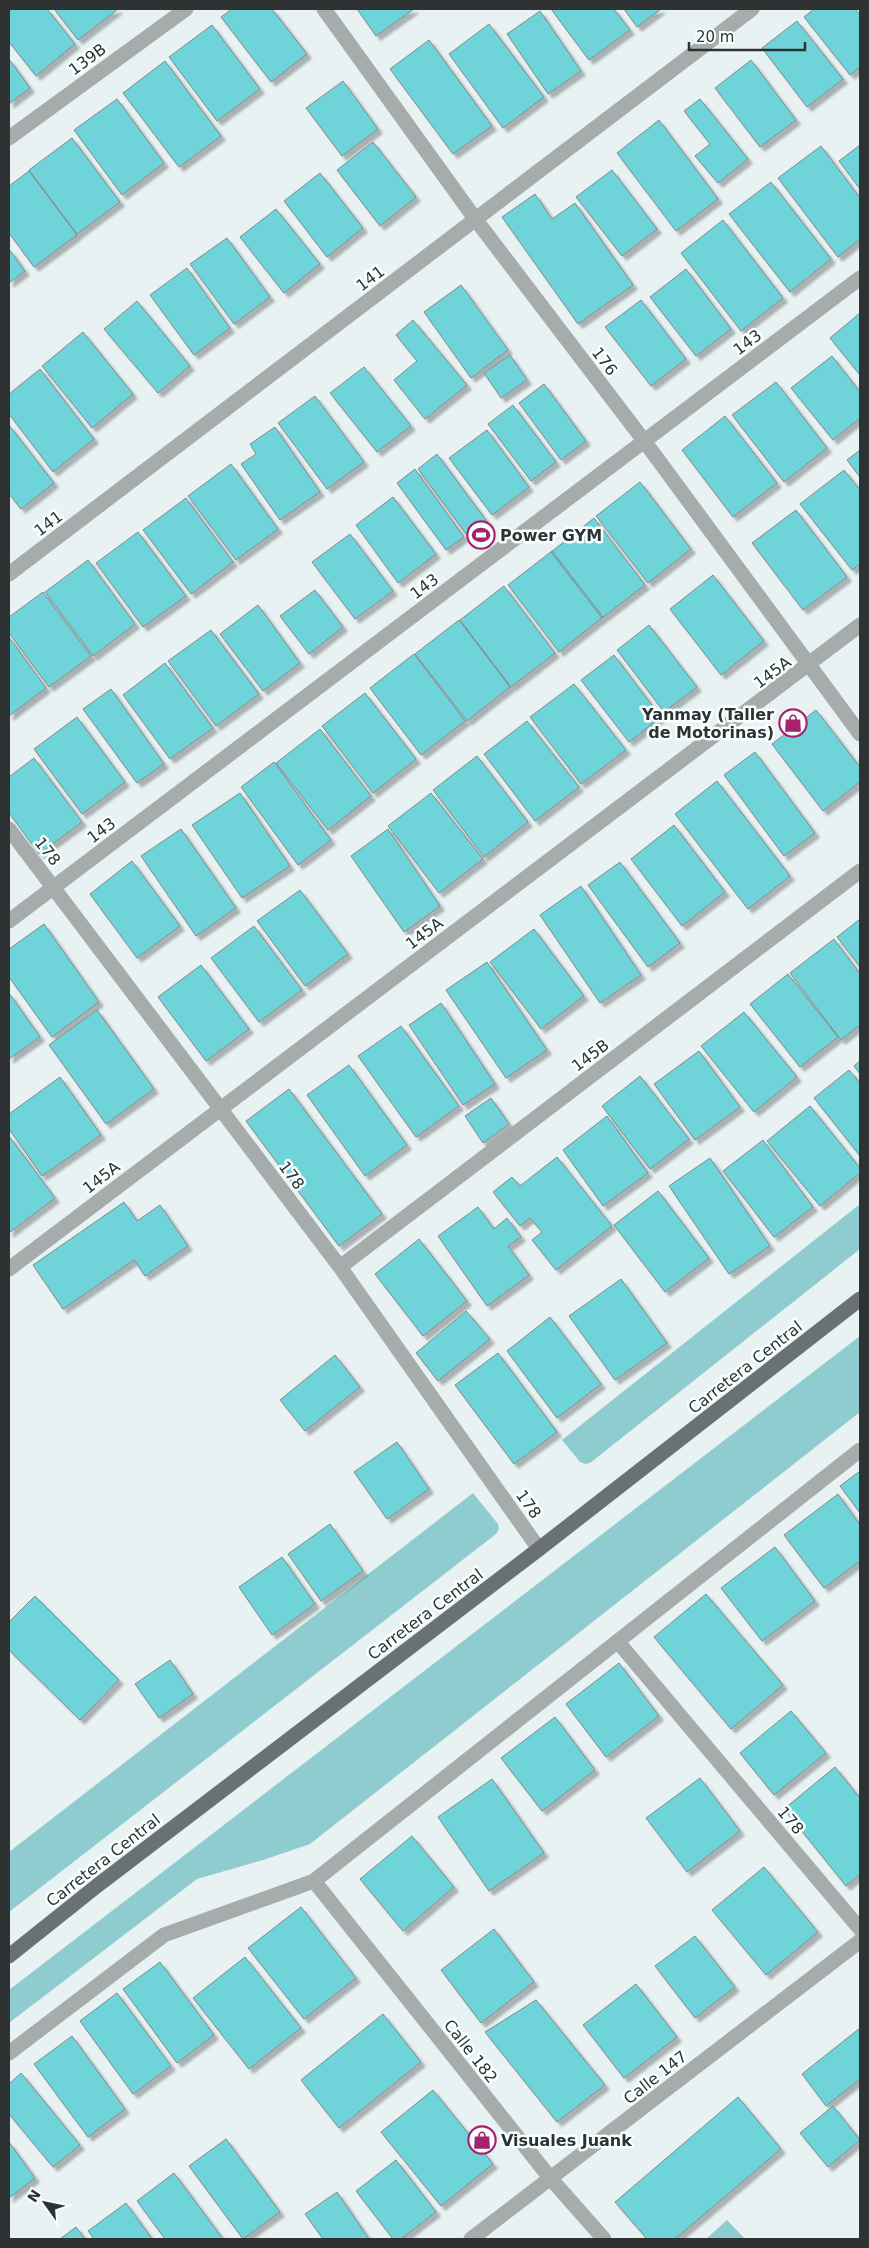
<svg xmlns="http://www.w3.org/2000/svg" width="869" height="2248" font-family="'DejaVu Sans',sans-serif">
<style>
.green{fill:#8fcccf}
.building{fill:#6ed4d9;stroke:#818a8b;filter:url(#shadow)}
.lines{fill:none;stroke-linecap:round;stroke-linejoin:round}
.street{stroke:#a6abab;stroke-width:15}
.primary{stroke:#6a7172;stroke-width:15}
.labels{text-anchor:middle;stroke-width:5;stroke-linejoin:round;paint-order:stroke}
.street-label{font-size:16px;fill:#2e3232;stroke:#f8ffff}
.poi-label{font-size:16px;font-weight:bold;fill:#2e3232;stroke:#f8ffff;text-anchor:start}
</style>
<defs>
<filter id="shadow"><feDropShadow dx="4.5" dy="4.5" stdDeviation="1" flood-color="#0004"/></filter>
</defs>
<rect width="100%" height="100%" fill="#e8f2f3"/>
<path class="green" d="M 860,1204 L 860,1249 L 590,1463 L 585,1464 L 580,1462 L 562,1440 Z
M 860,1336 L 860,1412 L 310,1844 L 263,1860 L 197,1879 L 9,2023 L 9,1990 Z
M 473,1493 L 498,1524 L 499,1529 L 496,1534 L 9,1912 L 9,1852 Z
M 727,2220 L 745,2239 L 706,2239 Z"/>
<path class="building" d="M 9,9 L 47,9 L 75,44 L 36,76 L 9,42 Z
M 54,9 L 118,9 L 78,40 Z
M 232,9 L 272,9 L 307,54 L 271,82 L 221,17 Z
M 357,9 L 414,9 L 376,36 Z
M 551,9 L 614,9 L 630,30 L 589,60 Z
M 624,9 L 661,9 L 637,27 Z
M 814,9 L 855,9 L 860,15 L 860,67 L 850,75 L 804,17 Z
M 540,11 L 581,71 L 548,94 L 507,34 Z
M 797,21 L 843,79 L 807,107 L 762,48 Z
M 489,24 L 544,97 L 503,128 L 449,54 Z
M 212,25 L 260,89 L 217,121 L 169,57 Z
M 429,40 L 492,126 L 453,154 L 390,69 Z
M 9,59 L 30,88 L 9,104 Z
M 751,60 L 796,120 L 760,147 L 715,88 Z
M 165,61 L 221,136 L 179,167 L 123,93 Z
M 343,81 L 378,129 L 342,156 L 306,108 Z
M 117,99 L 164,163 L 122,195 L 74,130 Z
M 700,99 L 748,159 L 718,183 L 695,156 L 710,144 L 684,111 Z
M 659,120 L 718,199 L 676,231 L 617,153 Z
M 72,138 L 120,202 L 77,234 L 29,170 Z
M 373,142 L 416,197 L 380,226 L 337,170 Z
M 860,145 L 860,189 L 839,161 Z
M 821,146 L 860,198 L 860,239 L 838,257 L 778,178 Z
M 612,170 L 657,229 L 622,256 L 576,197 Z
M 29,171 L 77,235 L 34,267 L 9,233 L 9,186 Z
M 320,173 L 363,228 L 327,257 L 284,201 Z
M 771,182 L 831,259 L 790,292 L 729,214 Z
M 535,194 L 552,219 L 575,203 L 633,285 L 578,324 L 502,217 Z
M 276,209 L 320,264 L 284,293 L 240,237 Z
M 723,220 L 783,298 L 741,331 L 681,253 Z
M 227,238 L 270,297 L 234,324 L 190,264 Z
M 9,249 L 25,271 L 9,283 Z
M 187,268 L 230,328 L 194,355 L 150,295 Z
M 686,269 L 731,329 L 696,356 L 650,297 Z
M 461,285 L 508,350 L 471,378 L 424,312 Z
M 641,300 L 686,359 L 651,386 L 605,327 Z
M 137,301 L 190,366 L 158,393 L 104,329 Z
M 860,313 L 860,375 L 830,338 Z
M 413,320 L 467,385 L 425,419 L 394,380 L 417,361 L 396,335 Z
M 83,332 L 133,394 L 92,428 L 42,366 Z
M 510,355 L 527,380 L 501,398 L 484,373 Z
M 832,356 L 860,392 L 860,418 L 833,440 L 791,388 Z
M 364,367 L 411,426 L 377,452 L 330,393 Z
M 40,369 L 94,439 L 53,472 L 9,414 L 9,394 Z
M 776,382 L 827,448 L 784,482 L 732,415 Z
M 544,384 L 586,441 L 561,460 L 519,403 Z
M 315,396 L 364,462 L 327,489 L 278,423 Z
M 513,405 L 556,462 L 531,481 L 488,424 Z
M 725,416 L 777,483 L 733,517 L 682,450 Z
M 9,425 L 54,483 L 21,509 L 9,494 Z
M 275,427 L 320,492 L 280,520 L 241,464 L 256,454 L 250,444 Z
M 487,430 L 529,487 L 492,515 L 449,458 Z
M 860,450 L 860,477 L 847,460 Z
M 437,454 L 488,523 L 469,538 L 418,469 Z
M 231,464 L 278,529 L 236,560 L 188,496 Z
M 415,469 L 464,537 L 446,550 L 397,483 Z
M 844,470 L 860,490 L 860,564 L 852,570 L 800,504 Z
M 640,482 L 691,549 L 648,583 L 596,516 Z
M 393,497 L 436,554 L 398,583 L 356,525 Z
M 186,498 L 233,562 L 191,594 L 143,530 Z
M 796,510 L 847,577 L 803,610 L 752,543 Z
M 594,518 L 645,585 L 602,618 L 551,552 Z
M 138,532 L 186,596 L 143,627 L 96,563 Z
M 350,534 L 393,591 L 355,619 L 312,562 Z
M 552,551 L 603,617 L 559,652 L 508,585 Z
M 88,560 L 135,624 L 93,656 L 45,592 Z
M 713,575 L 764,641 L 721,675 L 670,609 Z
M 504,586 L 555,653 L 511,687 L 460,620 Z
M 315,590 L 343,627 L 309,654 L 280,616 Z
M 43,592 L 91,656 L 49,687 L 9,633 L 9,617 Z
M 258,605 L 300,663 L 263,691 L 220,634 Z
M 459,620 L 510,687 L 467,721 L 415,654 Z
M 649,625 L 697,687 L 664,712 L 617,650 Z
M 211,630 L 259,694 L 216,726 L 168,661 Z
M 9,637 L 46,688 L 9,716 Z
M 414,654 L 465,721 L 421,755 L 370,688 Z
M 614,655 L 661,717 L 629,742 L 581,680 Z
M 165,663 L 213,728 L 170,759 L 123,695 Z
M 574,684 L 626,750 L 581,784 L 530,717 Z
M 111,689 L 164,764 L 137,783 L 83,709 Z
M 365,693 L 416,759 L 373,793 L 322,726 Z
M 816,710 L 860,767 L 860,782 L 823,811 L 772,744 Z
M 77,717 L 125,782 L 82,814 L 34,749 Z
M 527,721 L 579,787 L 535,821 L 484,754 Z
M 320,729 L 371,796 L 328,830 L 276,763 Z
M 755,752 L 815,833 L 784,856 L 724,775 Z
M 477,756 L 528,822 L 484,857 L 433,790 Z
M 34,758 L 82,822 L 39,854 L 9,813 L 9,777 Z
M 274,762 L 331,840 L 298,865 L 241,787 Z
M 717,781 L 790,876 L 748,909 L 675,814 Z
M 240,793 L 290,866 L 242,898 L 192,825 Z
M 431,793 L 483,859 L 439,893 L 388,826 Z
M 674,825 L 725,892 L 682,926 L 631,859 Z
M 181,829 L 236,908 L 196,936 L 141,856 Z
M 388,829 L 440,906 L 404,932 L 351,856 Z
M 132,861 L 180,926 L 137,958 L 90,894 Z
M 620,862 L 680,943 L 648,967 L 588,885 Z
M 581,886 L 641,975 L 600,1003 L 540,915 Z
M 300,890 L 348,954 L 305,986 L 257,921 Z
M 860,919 L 860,967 L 837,937 Z
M 44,924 L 99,1002 L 52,1037 L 9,977 L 9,949 Z
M 254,926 L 302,990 L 259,1022 L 211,958 Z
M 534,929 L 584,996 L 541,1029 L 490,962 Z
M 834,939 L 860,974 L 860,1025 L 841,1040 L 790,973 Z
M 487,962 L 547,1050 L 506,1078 L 446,990 Z
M 201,965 L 249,1029 L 206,1061 L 158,997 Z
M 788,974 L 838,1037 L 800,1067 L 750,1004 Z
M 9,993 L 40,1037 L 9,1059 Z
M 441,1003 L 495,1084 L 463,1105 L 409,1025 Z
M 97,1010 L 154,1089 L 106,1124 L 49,1045 Z
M 744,1012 L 797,1077 L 754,1112 L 701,1046 Z
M 401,1026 L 459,1106 L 416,1137 L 358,1056 Z
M 699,1051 L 740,1107 L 695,1140 L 654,1084 Z
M 860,1061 L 860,1074 L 854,1066 Z
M 349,1065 L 407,1145 L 365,1176 L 307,1095 Z
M 849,1070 L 860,1083 L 860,1156 L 814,1098 Z
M 640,1076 L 689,1139 L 650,1169 L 602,1106 Z
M 60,1077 L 101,1135 L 42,1176 L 9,1129 L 9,1114 Z
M 289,1089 L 382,1214 L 339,1246 L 246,1121 Z
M 491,1098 L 509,1124 L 483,1143 L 465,1116 Z
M 810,1106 L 860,1168 L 860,1173 L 820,1206 L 767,1141 Z
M 607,1116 L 648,1173 L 603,1206 L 563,1150 Z
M 9,1136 L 55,1198 L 9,1233 Z
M 763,1140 L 813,1207 L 774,1237 L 723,1171 Z
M 557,1157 L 612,1226 L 556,1270 L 532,1240 L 542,1232 L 530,1218 L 520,1226 L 493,1192 L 512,1177 L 520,1186 Z
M 710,1158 L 770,1246 L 729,1274 L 669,1186 Z
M 658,1191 L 709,1258 L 665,1292 L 614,1225 Z
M 124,1202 L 137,1221 L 160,1205 L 188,1246 L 145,1276 L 134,1260 L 63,1309 L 33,1265 Z
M 478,1207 L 494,1229 L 507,1218 L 521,1237 L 508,1246 L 529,1275 L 487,1306 L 438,1236 Z
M 419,1239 L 467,1301 L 423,1336 L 375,1274 Z
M 621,1279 L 667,1343 L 615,1380 L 569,1316 Z
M 466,1311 L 490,1339 L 438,1381 L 416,1353 Z
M 550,1317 L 601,1384 L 557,1418 L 507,1351 Z
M 498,1353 L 557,1432 L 514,1464 L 455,1385 Z
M 335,1355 L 360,1387 L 305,1431 L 280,1400 Z
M 397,1442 L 429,1489 L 387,1519 L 354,1472 Z
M 860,1471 L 860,1513 L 840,1486 Z
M 838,1494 L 860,1525 L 860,1561 L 824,1588 L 784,1535 Z
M 330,1524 L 363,1571 L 321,1601 L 288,1554 Z
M 775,1547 L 815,1601 L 762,1641 L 721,1588 Z
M 282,1557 L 315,1604 L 272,1635 L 239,1587 Z
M 706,1594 L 783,1685 L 731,1729 L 654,1637 Z
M 35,1596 L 119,1680 L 80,1720 L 9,1650 L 9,1622 Z
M 170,1660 L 193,1694 L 159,1718 L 135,1684 Z
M 619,1663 L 659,1716 L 606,1757 L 566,1704 Z
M 791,1711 L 826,1753 L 774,1795 L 740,1753 Z
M 555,1717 L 595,1770 L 542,1811 L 501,1758 Z
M 835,1767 L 860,1798 L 860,1874 L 846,1886 L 784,1809 Z
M 700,1778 L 740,1831 L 687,1872 L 646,1818 Z
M 492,1779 L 544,1853 L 489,1891 L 438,1817 Z
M 412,1836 L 454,1887 L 403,1931 L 360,1879 Z
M 764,1867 L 818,1932 L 766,1975 L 712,1910 Z
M 301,1907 L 356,1978 L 304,2019 L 248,1948 Z
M 494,1929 L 534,1982 L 481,2023 L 441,1970 Z
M 695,1936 L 735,1987 L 695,2018 L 655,1966 Z
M 245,1957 L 301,2028 L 249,2069 L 193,1998 Z
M 160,1962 L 214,2035 L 177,2063 L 123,1989 Z
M 636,1984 L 677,2037 L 624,2078 L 583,2025 Z
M 117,1993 L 171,2066 L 133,2094 L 80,2021 Z
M 536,2000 L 605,2085 L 557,2122 L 485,2032 Z
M 383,2014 L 421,2062 L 339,2128 L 301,2080 Z
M 860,2028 L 860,2079 L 826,2106 L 802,2074 Z
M 72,2036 L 125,2109 L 88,2137 L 34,2064 Z
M 21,2073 L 80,2145 L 53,2167 L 9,2114 L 9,2084 Z
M 433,2090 L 493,2164 L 441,2206 L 381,2132 Z
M 738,2097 L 781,2149 L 675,2239 L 647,2239 L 615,2202 Z
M 833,2106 L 860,2140 L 828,2167 L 800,2133 Z
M 226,2139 L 280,2212 L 243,2239 L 189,2166 Z
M 9,2142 L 35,2178 L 9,2198 Z
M 396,2160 L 436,2212 L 401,2239 L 393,2239 L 356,2191 Z
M 174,2173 L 223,2239 L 165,2239 L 137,2201 Z
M 337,2192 L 369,2239 L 323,2239 L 305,2214 Z
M 126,2203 L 152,2239 L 94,2239 L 88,2231 Z
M 76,2227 L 85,2239 L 60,2239 Z"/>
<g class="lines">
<path class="street" d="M 324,9 L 476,220 L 645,442 L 860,734
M 9,138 L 186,9
M 9,574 L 752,9
M 9,829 L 340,1267 L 539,1549
M 9,921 L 860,278
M 340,1267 L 860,871
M 9,1269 L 860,625
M 618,1642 L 860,1929
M 314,1881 L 551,2179 L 604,2239
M 9,2053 L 164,1935 L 314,1881 L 860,1450
M 471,2239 L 860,1941"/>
<path class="primary" d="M 9,1956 L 98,1885 L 539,1549 L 860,1299"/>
</g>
<defs>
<g id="stadium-ring" transform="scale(1.4375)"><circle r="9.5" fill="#f8ffff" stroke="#a5226f" stroke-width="1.5"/><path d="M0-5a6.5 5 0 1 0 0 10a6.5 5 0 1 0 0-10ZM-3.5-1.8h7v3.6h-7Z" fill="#a5226f"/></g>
<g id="shop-ring" transform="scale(1.4375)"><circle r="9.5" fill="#f8ffff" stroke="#a5226f" stroke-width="1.5"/><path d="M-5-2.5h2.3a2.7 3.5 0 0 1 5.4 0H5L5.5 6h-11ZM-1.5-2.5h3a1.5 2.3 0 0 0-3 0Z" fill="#a5226f"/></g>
</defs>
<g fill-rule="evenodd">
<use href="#stadium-ring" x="481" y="535"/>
<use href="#shop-ring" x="793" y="723"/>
<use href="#shop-ring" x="482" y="2140"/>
</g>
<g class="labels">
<g class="street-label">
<text transform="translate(87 59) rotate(-36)" y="6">139B</text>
<text transform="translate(370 278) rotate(-37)" y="6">141</text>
<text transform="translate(747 342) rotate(-37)" y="6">143</text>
<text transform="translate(605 361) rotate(53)" y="6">176</text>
<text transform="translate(48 523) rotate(-37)" y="6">141</text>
<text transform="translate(424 586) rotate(-37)" y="6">143</text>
<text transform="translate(772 672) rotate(-37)" y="6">145A</text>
<text transform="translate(101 830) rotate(-37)" y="6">143</text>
<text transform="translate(48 851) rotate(52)" y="6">178</text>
<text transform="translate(424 933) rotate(-37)" y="6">145A</text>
<text transform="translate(590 1055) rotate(-37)" y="6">145B</text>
<text transform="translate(292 1175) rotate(53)" y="6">178</text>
<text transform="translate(101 1177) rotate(-38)" y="6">145A</text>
<text transform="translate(745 1367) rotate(-38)" y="6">Carretera Central</text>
<text transform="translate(529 1504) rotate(55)" y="6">178</text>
<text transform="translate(425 1614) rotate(-37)" y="6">Carretera Central</text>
<text transform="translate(791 1820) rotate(50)" y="6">178</text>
<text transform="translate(103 1860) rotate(-38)" y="6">Carretera Central</text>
<text transform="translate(471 2051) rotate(52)" y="6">Calle 182</text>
<text transform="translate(655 2077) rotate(-38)" y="6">Calle 147</text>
</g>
<g class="poi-label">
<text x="500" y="541">Power GYM</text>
<text x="774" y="720" text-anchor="end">Yanmay (Taller<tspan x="774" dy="18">de Motorinas)</tspan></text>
<text x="501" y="2146">Visuales Juank</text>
</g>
</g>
<rect width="869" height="2248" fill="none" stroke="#2e3232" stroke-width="20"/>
<g transform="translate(45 2203) rotate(303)" stroke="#f8ffff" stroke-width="4" paint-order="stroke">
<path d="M0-4L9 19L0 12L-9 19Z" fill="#2e3232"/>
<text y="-8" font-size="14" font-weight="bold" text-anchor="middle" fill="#2e3232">N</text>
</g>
<path d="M689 42v8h116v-8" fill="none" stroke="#2e3232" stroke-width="2.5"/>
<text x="696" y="42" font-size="15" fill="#2e3232" stroke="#f8ffff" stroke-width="4" paint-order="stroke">20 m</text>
</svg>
